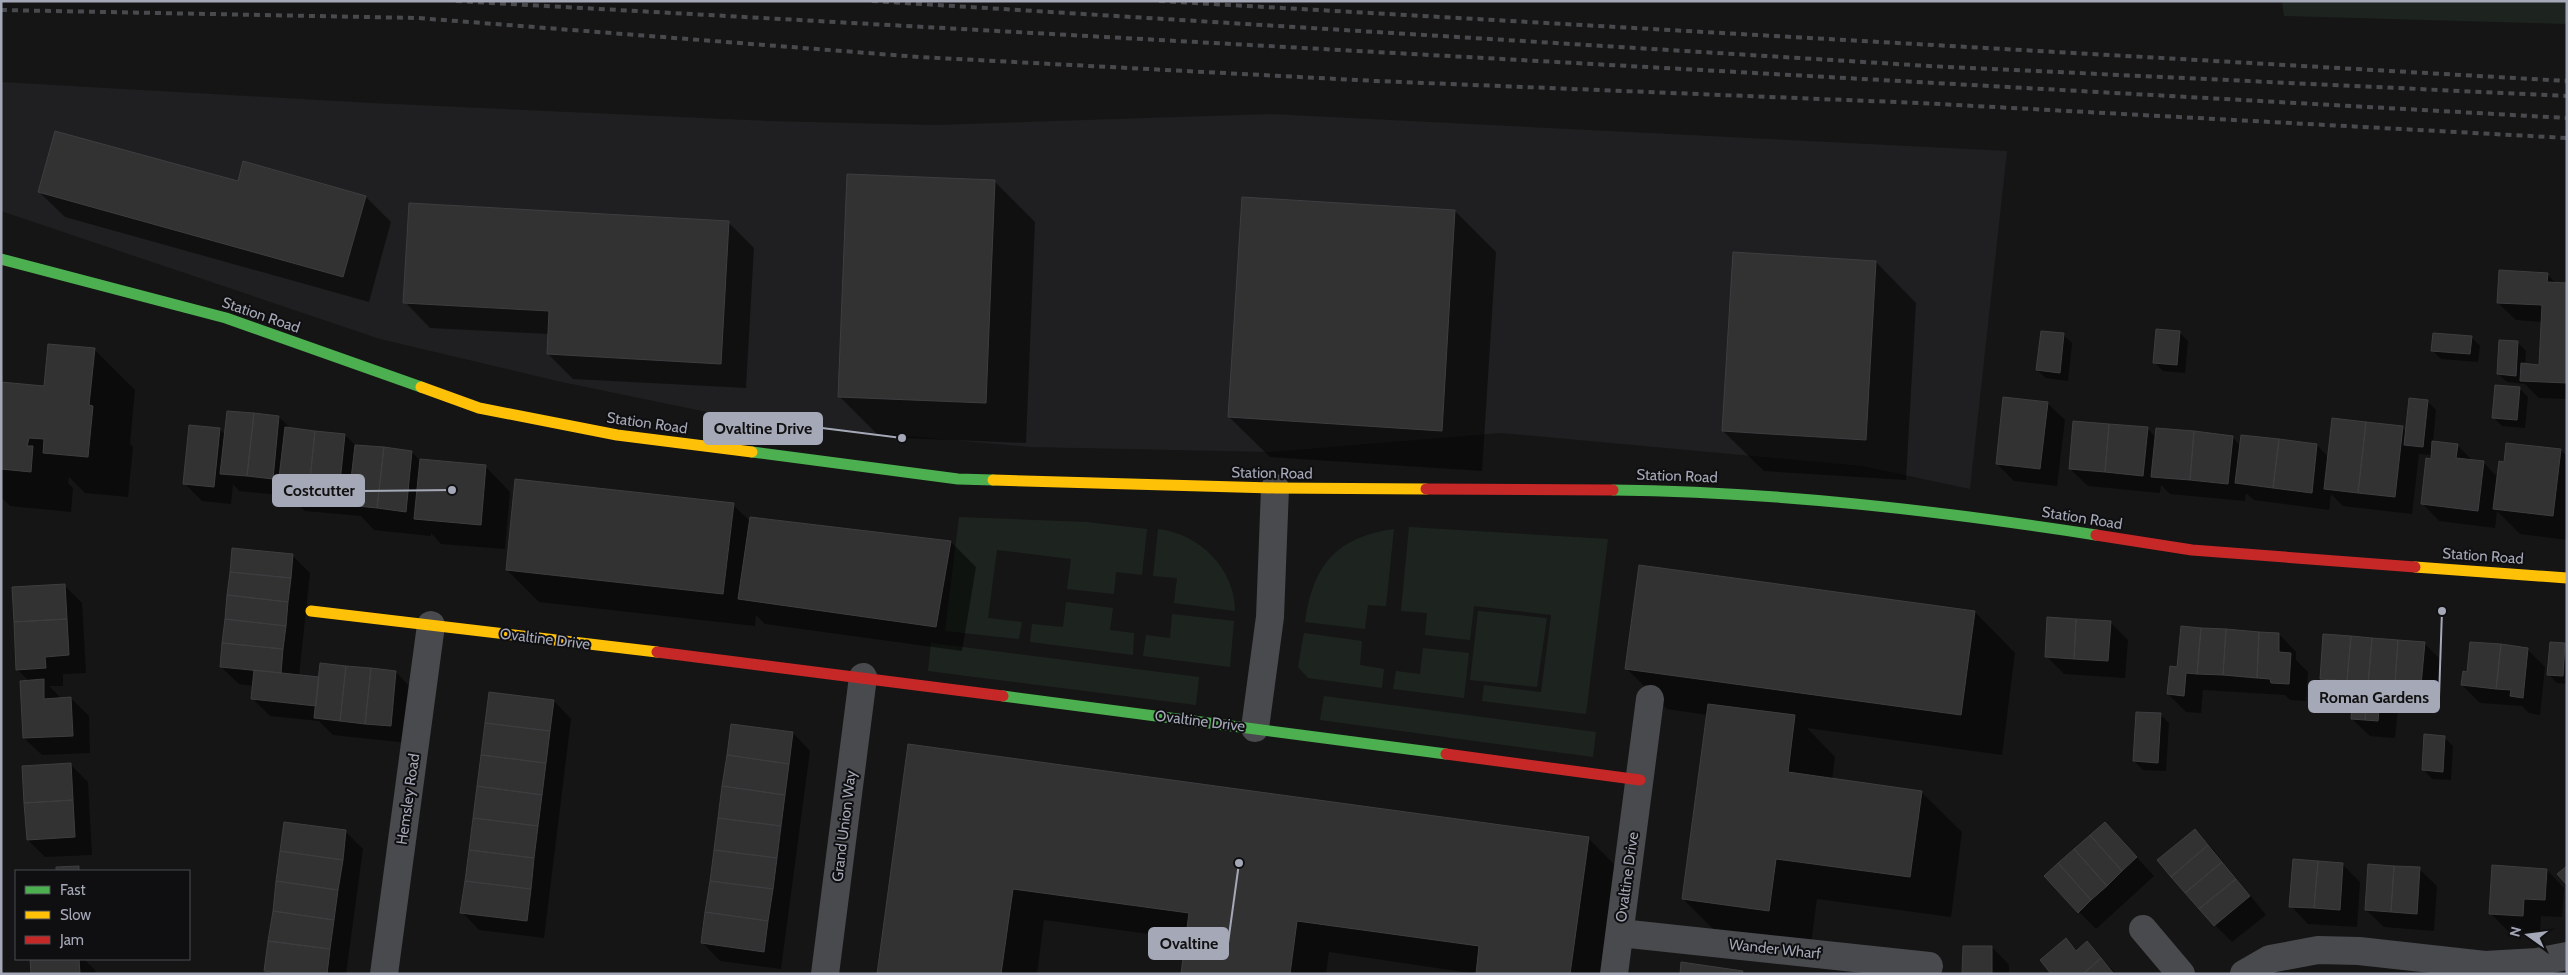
<svg xmlns="http://www.w3.org/2000/svg" width="2568" height="975" font-family="Cabin,sans-serif">
<style>
.built{fill:#1f1f21}
.green{fill:#1d241f}
.shadow{fill:#0007}
.building{fill:#323233;stroke:#3e3e41}
.lines{fill:none;stroke-linecap:round;stroke-linejoin:round}
.street{stroke:#494a4e;stroke-width:28}
.fast{stroke:#4caf50;stroke-width:11}
.slow{stroke:#ffc107;stroke-width:11}
.jam{stroke:#c62828;stroke-width:11}
.rail{stroke:#494a4e;stroke-width:4;stroke-dasharray:6 5;stroke-linecap:butt}
.labels{text-anchor:middle;stroke-width:4;stroke-linejoin:round;paint-order:stroke}
.street-label{font-size:15px;fill:#a5a8b7;stroke:#0f0f11}
.leader{fill:none;stroke:#a5a8b7;stroke-width:2}
.callout-dot{fill:#a5a8b7;stroke:#0f0f11;stroke-width:2}
.callout{fill:#a5a8b7;stroke:#a5a8b7;stroke-width:2}
.callout-label{font-size:16px;text-anchor:middle;font-weight:bold;fill:#111}
</style>
<rect width="100%" height="100%" fill="#151515"/>
<path class="built" d="M 1,82 L 372,103 L 767,121 L 936,125 L 1271,114 L 2007,151 L 1970,489 L 1862,466 L 1501,433 L 1271,452 L 1030,447 L 755,422 L 557,381 L 380,339 L 1,211 Z"/>
<path class="green" d="M 2282,1 L 2567,1 L 2567,24 L 2284,16 Z
M 959,517 L 1087,522 L 1147,529 L 1142,575 L 1116,572 L 1114,594 L 1067,589 L 1071,559 L 997,550 L 988,618 L 1022,622 L 1019,639 L 945,631 Z
M 1409,527 L 1608,539 L 1586,714 L 1482,701 L 1484,685 L 1541,692 L 1551,615 L 1474,606 L 1470,640 L 1425,635 L 1427,613 L 1401,611 Z
M 1158,529 C 1200,534 1235,569 1235,611 L 1174,603 L 1177,578 L 1153,576 Z
M 1394,529 L 1386,606 L 1368,605 L 1365,629 L 1305,622 C 1313,565 1336,537 1394,529 Z
M 1066,602 L 1113,608 L 1110,630 L 1134,633 L 1133,655 L 1030,642 L 1032,624 L 1063,627 Z
M 1478,611 L 1547,618 L 1537,687 L 1470,680 Z
M 1172,614 L 1234,621 L 1230,667 L 1143,656 L 1146,635 L 1170,638 Z
M 1304,633 L 1362,641 L 1360,665 L 1384,669 L 1382,688 L 1308,678 L 1298,667 Z
M 931,643 L 1199,677 L 1196,705 L 928,671 Z
M 1423,648 L 1469,653 L 1464,698 L 1393,689 L 1396,671 L 1420,674 Z
M 1324,696 L 1596,732 L 1593,757 L 1320,720 Z"/>
<path class="shadow" d="M 994,181 L 1035,222 L 1026,443 L 880,437 L 839,396 Z
M 238,183 L 366,197 L 391,222 L 369,302 L 65,217 L 39,192 Z
M 1243,198 L 1455,211 L 1496,252 L 1482,471 L 1270,457 L 1229,417 Z
M 729,223 L 754,248 L 746,388 L 573,379 L 548,354 L 549,334 L 430,328 L 405,302 Z
M 1876,262 L 1916,303 L 1906,480 L 1764,471 L 1723,431 Z
M 2547,274 L 2557,284 L 2567,285 L 2567,399 L 2539,398 L 2525,384 L 2507,382 L 2498,374 L 2517,342 L 2526,351 L 2525,365 L 2540,366 L 2542,322 L 2516,320 L 2498,303 Z
M 2179,332 L 2188,341 L 2185,373 L 2163,371 L 2155,363 Z
M 2063,335 L 2072,343 L 2068,381 L 2046,378 L 2037,370 Z
M 2471,337 L 2480,346 L 2478,362 L 2441,359 L 2432,350 Z
M 94,349 L 135,390 L 130,444 L 133,447 L 128,497 L 85,493 L 69,477 L 68,483 L 73,488 L 71,512 L 10,506 L 1,497 L 1,383 L 45,388 Z
M 2519,388 L 2528,397 L 2525,428 L 2502,426 L 2493,417 Z
M 2427,401 L 2436,410 L 2433,442 L 2457,445 L 2473,461 L 2483,462 L 2498,478 L 2505,463 L 2560,450 L 2567,456 L 2567,540 L 2520,534 L 2497,511 L 2495,528 L 2439,521 L 2422,503 L 2432,455 L 2419,454 L 2412,514 L 2343,506 L 2331,494 L 2329,510 L 2254,500 L 2246,493 L 2245,501 L 2170,494 L 2161,485 L 2160,493 L 2088,486 L 2070,469 L 2147,428 L 2156,438 L 2232,437 L 2241,446 L 2317,445 L 2329,458 L 2402,427 L 2406,432 Z
M 2047,403 L 2065,420 L 2057,486 L 2014,481 L 1997,464 Z
M 279,417 L 291,429 L 345,435 L 356,446 L 412,452 L 420,461 L 485,466 L 510,492 L 505,549 L 441,544 L 431,533 L 431,536 L 374,530 L 361,516 L 305,511 L 290,496 L 239,491 L 233,484 L 231,504 L 202,501 L 184,483 L 219,429 L 226,435 Z
M 733,505 L 751,522 L 951,542 L 976,567 L 962,651 L 765,624 L 756,615 L 755,626 L 539,602 L 507,570 Z
M 293,556 L 310,573 L 299,676 L 320,678 L 396,672 L 413,690 L 408,743 L 333,735 L 319,721 L 270,716 L 253,699 L 254,686 L 239,684 L 221,667 Z
M 64,585 L 82,603 L 86,673 L 63,674 L 63,686 L 49,686 L 61,698 L 71,698 L 89,716 L 90,753 L 42,755 L 24,738 L 29,681 L 17,669 Z
M 1975,612 L 2015,653 L 2002,755 L 1807,728 L 1835,757 L 1832,780 L 1921,792 L 1962,832 L 1951,917 L 1817,899 L 1810,951 L 1724,940 L 1683,899 L 1708,715 L 1667,709 L 1626,668 Z
M 2110,622 L 2128,640 L 2125,678 L 2064,674 L 2046,656 Z
M 2279,634 L 2296,652 L 2296,660 L 2308,672 L 2306,701 L 2290,700 L 2285,695 L 2203,690 L 2201,713 L 2186,712 L 2168,694 L 2178,668 Z
M 2424,643 L 2442,661 L 2438,702 L 2399,698 L 2395,738 L 2370,736 L 2352,719 L 2354,697 L 2339,696 L 2321,678 Z
M 2565,645 L 2567,684 L 2557,683 L 2548,674 Z
M 2527,649 L 2545,667 L 2540,715 L 2529,713 L 2522,706 L 2480,703 L 2462,685 L 2468,673 Z
M 554,701 L 571,719 L 544,938 L 479,930 L 462,912 Z
M 2161,715 L 2169,723 L 2166,771 L 2143,770 L 2134,761 Z
M 793,733 L 810,751 L 781,969 L 720,961 L 703,943 Z
M 2444,737 L 2453,746 L 2451,780 L 2432,779 L 2424,770 Z
M 909,746 L 1588,838 L 1620,870 L 1605,974 L 1477,974 L 1329,952 L 1326,974 L 1182,974 L 1187,939 L 1044,920 L 1037,974 L 878,974 Z
M 70,764 L 88,782 L 92,855 L 45,857 L 28,840 Z
M 2105,823 L 2154,876 L 2096,929 L 2079,912 Z
M 345,831 L 363,849 L 346,974 L 269,974 L 266,971 Z
M 2194,831 L 2212,848 L 2266,915 L 2232,942 L 2215,925 Z
M 2342,864 L 2360,882 L 2357,927 L 2308,924 L 2291,906 Z
M 2419,869 L 2437,886 L 2434,931 L 2384,927 L 2366,910 Z
M 2547,870 L 2564,888 L 2562,917 L 2541,916 L 2540,933 L 2508,931 L 2490,913 Z
M 2066,939 L 2077,951 L 2087,943 L 2116,974 L 2053,974 Z
M 1992,947 L 2009,965 L 2009,974 L 1964,974 Z
M 31,959 L 84,959 L 95,970 L 96,974 L 32,974 Z"/>
<path class="building" d="M 55,131 L 238,181 L 243,161 L 366,196 L 343,277 L 38,192 Z
M 847,174 L 995,180 L 986,403 L 838,397 Z
M 1242,197 L 1455,210 L 1442,431 L 1228,417 Z
M 409,203 L 729,221 L 721,364 L 547,354 L 549,311 L 403,303 Z
M 1733,252 L 1876,261 L 1866,440 L 1722,431 Z
M 2499,270 L 2548,273 L 2547,282 L 2567,283 L 2567,383 L 2520,381 L 2521,363 L 2539,365 L 2542,305 L 2497,303 Z
M 2156,329 L 2180,331 L 2177,365 L 2153,363 Z
M 2041,331 L 2064,333 L 2060,373 L 2036,370 Z
M 2433,333 L 2472,336 L 2470,354 L 2431,351 Z
M 2499,340 L 2518,341 L 2516,376 L 2497,374 Z
M 48,344 L 95,348 L 89,405 L 93,406 L 88,457 L 43,453 L 44,439 L 29,438 L 27,446 L 33,446 L 31,472 L 1,469 L 1,382 L 44,386 Z
M 2495,385 L 2520,387 L 2517,420 L 2492,418 Z
M 2003,397 L 2048,402 L 2040,469 L 1996,464 Z
M 2409,398 L 2428,400 L 2423,447 L 2404,445 Z
M 227,411 L 254,413 L 247,476 L 220,474 Z
M 254,413 L 279,416 L 273,479 L 247,476 Z
M 2332,418 L 2366,422 L 2358,493 L 2324,489 Z
M 2073,421 L 2109,424 L 2105,472 L 2069,469 Z
M 2366,422 L 2403,426 L 2395,497 L 2358,493 Z
M 2109,424 L 2148,427 L 2143,476 L 2105,472 Z
M 189,425 L 220,428 L 214,487 L 183,484 Z
M 285,427 L 315,431 L 309,489 L 278,486 Z
M 2156,428 L 2194,431 L 2190,480 L 2151,477 Z
M 315,431 L 345,434 L 339,492 L 309,489 Z
M 2194,431 L 2233,436 L 2228,484 L 2190,480 Z
M 2241,435 L 2279,439 L 2273,488 L 2235,483 Z
M 2279,439 L 2317,444 L 2312,493 L 2273,488 Z
M 2432,441 L 2458,444 L 2456,458 L 2484,461 L 2478,511 L 2421,504 L 2426,458 L 2431,459 Z
M 2506,443 L 2561,449 L 2553,516 L 2493,509 L 2499,461 L 2504,462 Z
M 355,445 L 384,447 L 377,508 L 348,505 Z
M 384,447 L 412,451 L 406,512 L 377,508 Z
M 420,459 L 486,465 L 481,525 L 414,519 Z
M 515,479 L 734,503 L 723,594 L 506,570 Z
M 750,517 L 951,541 L 936,627 L 738,599 Z
M 232,548 L 293,554 L 291,578 L 230,572 Z
M 1639,565 L 1975,611 L 1961,715 L 1625,669 Z
M 230,572 L 291,578 L 288,602 L 227,595 Z
M 65,584 L 67,619 L 14,622 L 12,587 Z
M 227,595 L 288,602 L 286,626 L 225,619 Z
M 2047,617 L 2076,619 L 2074,659 L 2045,657 Z
M 67,619 L 69,655 L 45,657 L 46,668 L 16,670 L 14,622 Z
M 225,619 L 286,626 L 283,649 L 222,643 Z
M 2076,619 L 2111,621 L 2108,661 L 2074,659 Z
M 2181,626 L 2201,628 L 2197,674 L 2186,673 L 2184,696 L 2167,694 L 2170,666 L 2177,667 Z
M 2201,628 L 2226,629 L 2223,675 L 2197,674 Z
M 2226,629 L 2259,632 L 2257,678 L 2223,675 Z
M 2259,632 L 2279,633 L 2279,652 L 2291,653 L 2289,684 L 2271,683 L 2270,679 L 2257,678 Z
M 2323,634 L 2351,636 L 2347,681 L 2320,679 Z
M 2351,636 L 2372,638 L 2365,720 L 2351,719 L 2354,681 L 2347,681 Z
M 2372,638 L 2398,640 L 2395,683 L 2381,682 L 2378,721 L 2365,720 Z
M 2398,640 L 2425,642 L 2421,685 L 2395,683 Z
M 2470,642 L 2501,644 L 2496,689 L 2461,685 L 2463,671 L 2467,672 Z
M 2550,642 L 2565,643 L 2563,676 L 2547,675 Z
M 222,643 L 283,649 L 281,673 L 220,667 Z
M 2501,644 L 2528,648 L 2523,698 L 2510,696 L 2511,690 L 2496,689 Z
M 320,663 L 346,666 L 340,721 L 314,718 Z
M 346,666 L 371,668 L 365,724 L 340,721 Z
M 371,668 L 396,671 L 391,726 L 365,724 Z
M 254,670 L 319,677 L 316,706 L 251,699 Z
M 44,679 L 44,699 L 71,697 L 73,736 L 23,738 L 20,681 Z
M 489,692 L 554,700 L 550,731 L 485,723 Z
M 1708,704 L 1795,715 L 1788,772 L 1922,791 L 1910,877 L 1776,859 L 1769,911 L 1682,899 Z
M 2136,712 L 2161,713 L 2158,763 L 2133,761 Z
M 485,723 L 550,731 L 546,763 L 481,755 Z
M 731,724 L 793,732 L 789,764 L 727,755 Z
M 2424,734 L 2445,736 L 2443,772 L 2422,770 Z
M 908,744 L 1589,837 L 1570,974 L 1476,974 L 1479,946 L 1297,921 L 1290,974 L 1181,974 L 1189,913 L 1013,889 L 1001,974 L 877,974 Z
M 481,755 L 546,763 L 542,795 L 477,786 Z
M 727,755 L 789,764 L 785,795 L 722,786 Z
M 71,763 L 73,800 L 24,803 L 22,766 Z
M 477,786 L 542,795 L 538,826 L 473,818 Z
M 722,786 L 785,795 L 781,826 L 718,818 Z
M 73,800 L 75,837 L 27,840 L 24,803 Z
M 473,818 L 538,826 L 534,858 L 469,850 Z
M 718,818 L 781,826 L 777,858 L 714,850 Z
M 284,822 L 346,830 L 343,860 L 280,851 Z
M 2105,822 L 2137,857 L 2122,871 L 2090,835 Z
M 2195,829 L 2208,845 L 2171,877 L 2157,860 Z
M 2090,835 L 2122,871 L 2107,886 L 2074,849 Z
M 2208,845 L 2222,862 L 2185,893 L 2171,877 Z
M 2074,849 L 2107,886 L 2091,900 L 2058,863 Z
M 469,850 L 534,858 L 531,889 L 465,881 Z
M 714,850 L 777,858 L 773,889 L 710,881 Z
M 280,851 L 343,860 L 338,890 L 276,881 Z
M 2293,859 L 2318,861 L 2314,908 L 2289,907 Z
M 2318,861 L 2343,863 L 2340,910 L 2314,908 Z
M 2222,862 L 2236,879 L 2199,909 L 2185,893 Z
M 2058,863 L 2091,900 L 2078,913 L 2044,876 Z
M 2368,864 L 2394,866 L 2391,912 L 2365,910 Z
M 2492,865 L 2547,869 L 2545,900 L 2524,899 L 2523,916 L 2489,914 Z
M 79,866 L 79,871 L 56,871 L 56,867 Z
M 2394,866 L 2420,867 L 2417,914 L 2391,912 Z
M 2567,866 L 2567,885 L 2557,874 Z
M 2236,879 L 2250,896 L 2214,926 L 2199,909 Z
M 276,881 L 338,890 L 334,920 L 273,911 Z
M 465,881 L 531,889 L 527,921 L 460,913 Z
M 710,881 L 773,889 L 768,921 L 705,912 Z
M 273,911 L 334,920 L 330,949 L 268,941 Z
M 705,912 L 768,921 L 764,952 L 701,943 Z
M 2066,938 L 2076,951 L 2087,941 L 2101,958 L 2083,974 L 2051,974 L 2040,960 Z
M 268,941 L 330,949 L 327,974 L 285,974 L 264,971 Z
M 1963,946 L 1992,946 L 1992,974 L 1962,974 Z
M 2101,958 L 2114,974 L 2083,974 Z
M 30,959 L 79,959 L 80,974 L 31,974 Z
M 1681,962 L 1743,971 L 1742,974 L 1680,974 Z"/>
<g class="lines">
<path class="street" d="M 1255,728 L 1270,617 L 1275,488
M 2143,929 L 2181,974
M 1620,933 L 1929,966
M 384,974 L 431,625
M 825,974 L 863,677
M 1614,974 L 1650,699
M 2244,974 L 2270,959 L 2318,950 L 2359,951 L 2485,965 L 2537,962 L 2567,956"/>
<path class="fast" d="M 1,259 L 226,318 L 421,387
M 752,452 L 958,479 L 993,480
M 1613,490 C 1778,492 1933,510 2096,535
M 1003,696 L 1446,754"/>
<path class="slow" d="M 421,387 L 479,408 L 617,435 L 752,452
M 993,480 L 1275,488 L 1426,489
M 2415,567 L 2567,578
M 311,611 L 657,652"/>
<path class="jam" d="M 1426,489 L 1613,490
M 2096,535 L 2192,550 L 2415,567
M 657,652 L 1003,696
M 1446,754 L 1640,780"/>
<path class="rail" d="M 456,1 L 2567,118
M 872,1 L 1929,66 L 2567,96
M 1159,1 L 2567,81
M 1,10 L 418,18 L 919,57 L 1376,81 L 1920,103 L 2567,138"/>
</g>
<g class="labels">
<g class="street-label">
<text transform="translate(261 315) rotate(19)" y="5">Station Road</text>
<text transform="translate(647 423) rotate(8)" y="5">Station Road</text>
<text transform="translate(1272 473) rotate(1)" y="5">Station Road</text>
<text transform="translate(1677 476) rotate(2)" y="5">Station Road</text>
<text transform="translate(2082 518) rotate(9)" y="5">Station Road</text>
<text transform="translate(2483 556) rotate(4)" y="5">Station Road</text>
<text transform="translate(545 639) rotate(7)" y="5">Ovaltine Drive</text>
<text transform="translate(1200 721) rotate(7)" y="5">Ovaltine Drive</text>
<text transform="translate(408 799) rotate(-82)" y="5">Hemsley Road</text>
<text transform="translate(844 826) rotate(-83)" y="5">Grand Union Way</text>
<text transform="translate(1627 877) rotate(-82)" y="5">Ovaltine Drive</text>
<text transform="translate(1775 949) rotate(6)" y="5">Wander Wharf</text>
</g>
</g>
<path class="leader" d="M902 438L822 428M452 490L364 491M2442 611L2439 697M1239 863L1228 943"/>
<g class="callout-dot">
<circle cx="902" cy="438" r="5"/>
<circle cx="452" cy="490" r="5"/>
<circle cx="2442" cy="611" r="5"/>
<circle cx="1239" cy="863" r="5"/>
</g>
<g class="callout">
<rect x="704" y="413" width="118" height="31" rx="5"/>
<rect x="273" y="475" width="91" height="31" rx="5"/>
<rect x="2309" y="681" width="130" height="31" rx="5"/>
<rect x="1149" y="928" width="79" height="31" rx="5"/>
</g>
<g class="callout-label">
<text x="763" y="434">Ovaltine Drive</text>
<text x="319" y="496">Costcutter</text>
<text x="2374" y="703">Roman Gardens</text>
<text x="1189" y="949">Ovaltine</text>
</g>
<rect width="2568" height="975" fill="none" stroke="#a5a8b7" stroke-width="5"/>
<rect x="15" y="870" width="175" height="90" fill="#0f0f11" stroke="#4b4c53"/>
<rect x="25" y="886" width="25" height="8" fill="#4caf50" stroke="#4b4c53"/>
<text x="60" y="895" font-size="15" fill="#a5a8b7">Fast</text>
<rect x="25" y="911" width="25" height="8" fill="#ffc107" stroke="#4b4c53"/>
<text x="60" y="920" font-size="15" fill="#a5a8b7">Slow</text>
<rect x="25" y="936" width="25" height="8" fill="#c62828" stroke="#4b4c53"/>
<text x="60" y="945" font-size="15" fill="#a5a8b7">Jam</text>
<g transform="translate(2528 935) rotate(284)" stroke="#0f0f11" stroke-width="4" paint-order="stroke">
<path d="M0-4L9 19L0 12L-9 19Z" fill="#a5a8b7"/>
<text y="-8" font-size="14" font-weight="bold" text-anchor="middle" fill="#a5a8b7">N</text>
</g>
</svg>
